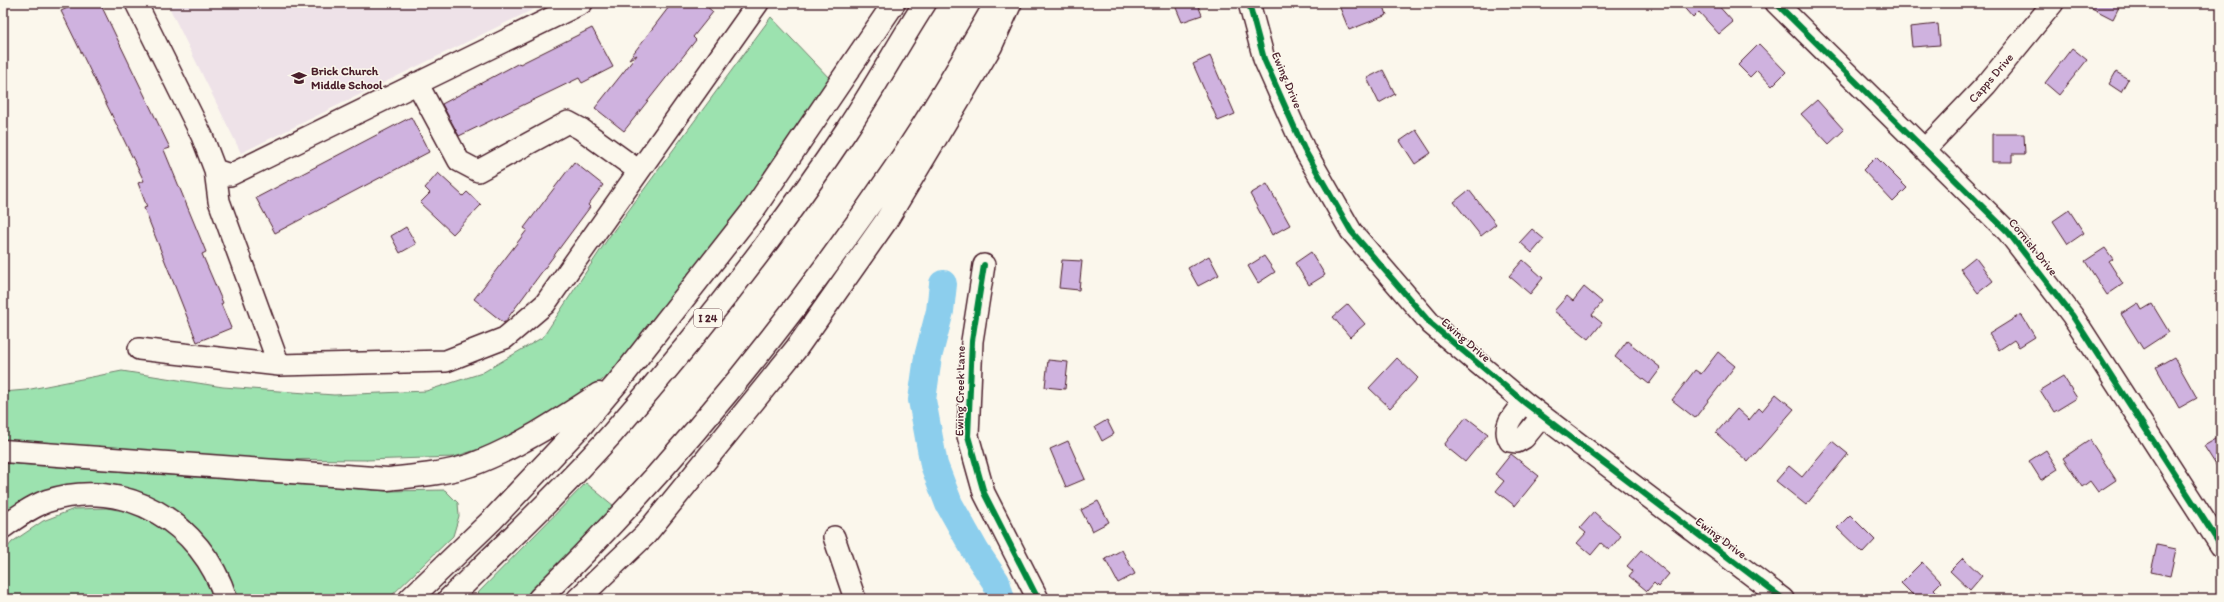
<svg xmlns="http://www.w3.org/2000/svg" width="2224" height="602" font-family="Itim,sans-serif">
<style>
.built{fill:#eee2e8}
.green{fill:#9ce2af;stroke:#73806d}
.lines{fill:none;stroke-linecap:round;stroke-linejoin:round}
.river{stroke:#8cceed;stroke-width:28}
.building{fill:#cfb2df;stroke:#4a1f2b}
.minor-casing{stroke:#4a1f2b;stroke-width:24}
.highway-casing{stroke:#4a1f2b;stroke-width:25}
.minor{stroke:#fbf7ec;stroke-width:21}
.highway{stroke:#fbf7ec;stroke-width:22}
.cycleway-casing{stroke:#fbf7ec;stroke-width:8}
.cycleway{stroke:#00873e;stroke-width:6}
.labels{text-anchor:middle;stroke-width:3;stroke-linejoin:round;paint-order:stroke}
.shield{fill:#fbf7ec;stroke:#7f6065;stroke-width:1}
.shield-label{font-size:11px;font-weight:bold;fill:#4a1f2b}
.poi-label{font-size:12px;font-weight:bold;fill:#4a1f2b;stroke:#fbf7ec;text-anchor:start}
.street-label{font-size:12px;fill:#4a1f2b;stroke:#fbf7ec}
</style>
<rect width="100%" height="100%" fill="#fbf7ec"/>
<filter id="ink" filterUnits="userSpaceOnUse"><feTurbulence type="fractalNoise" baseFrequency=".025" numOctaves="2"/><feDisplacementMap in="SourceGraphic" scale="8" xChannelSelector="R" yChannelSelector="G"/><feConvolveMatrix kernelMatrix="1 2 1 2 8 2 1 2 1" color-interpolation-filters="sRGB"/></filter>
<g filter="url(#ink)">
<path class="built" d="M 167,3 L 546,3 L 241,153 Z"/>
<path class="green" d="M 771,17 L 832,81 L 777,163 L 670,303 L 611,373 L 568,407 L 513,438 L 454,457 L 366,460 L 247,459 L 3,443 L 3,392 L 26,390 L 122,371 L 223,387 L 334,395 L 426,391 L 482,373 L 543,337 L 609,237 Z
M 3,463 L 387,491 L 445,490 L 458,503 L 459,516 L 453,536 L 388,599 L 238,599 L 229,573 L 209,545 L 130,489 L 95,484 L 56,488 L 3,515 Z
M 586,483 L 614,506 L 523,599 L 472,599 Z
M 107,508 L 134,513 L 166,531 L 189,553 L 203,574 L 214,599 L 3,599 L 3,553 L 12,542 L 43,521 L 74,509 Z"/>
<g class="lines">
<path class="river" d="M 943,284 L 940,311 L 928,357 L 922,400 L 934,465 L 949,504 L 976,552 L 996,582 L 1001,599"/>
</g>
<path class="building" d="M 78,3 L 100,3 L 170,148 L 164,150 L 206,252 L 202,254 L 223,303 L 221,304 L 231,328 L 197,342 L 144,208 L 147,207 L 138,183 L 144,181 L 61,11 Z
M 672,3 L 703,3 L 713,12 L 693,37 L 696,40 L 624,131 L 595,108 L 637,55 L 629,59 Z
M 1174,3 L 1197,3 L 1202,15 L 1182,22 Z
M 1338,3 L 1383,3 L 1387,15 L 1349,30 Z
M 1680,3 L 1716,3 L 1733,22 L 1719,34 L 1699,12 L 1693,18 Z
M 2082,3 L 2121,3 L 2113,19 Z
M 1938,24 L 1940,45 L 1912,47 L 1910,27 Z
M 592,28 L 613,67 L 582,83 L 579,78 L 459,136 L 442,104 L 519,63 L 520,64 Z
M 1759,44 L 1786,72 L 1772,86 L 1757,70 L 1750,77 L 1738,65 Z
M 2072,48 L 2087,60 L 2059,95 L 2045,83 Z
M 1210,56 L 1235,114 L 1218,121 L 1193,64 Z
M 1383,70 L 1395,94 L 1379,103 L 1367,78 Z
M 2116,72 L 2128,79 L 2121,92 L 2109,84 Z
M 1817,100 L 1844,130 L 1829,144 L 1801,114 Z
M 411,117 L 429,152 L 275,233 L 256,198 Z
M 1416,130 L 1431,153 L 1415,164 L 1400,141 Z
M 1992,134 L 2024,134 L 2025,154 L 2012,154 L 2012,162 L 1992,162 Z
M 1876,157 L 1907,188 L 1893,202 L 1863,170 Z
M 574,162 L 603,185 L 588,205 L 590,207 L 504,323 L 474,299 L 527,230 L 524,228 Z
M 438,173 L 463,196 L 467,192 L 481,205 L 453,234 L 420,203 L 430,193 L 425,188 Z
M 1267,184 L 1290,225 L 1272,235 L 1250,194 Z
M 1469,190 L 1496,224 L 1481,236 L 1454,202 Z
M 2069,210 L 2084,233 L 2068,244 L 2053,221 Z
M 406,227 L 416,244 L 400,253 L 391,236 Z
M 1532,229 L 1544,239 L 1532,253 L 1520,242 Z
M 2105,248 L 2113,259 L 2109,262 L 2123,284 L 2107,295 L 2085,261 Z
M 1311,252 L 1325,275 L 1309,285 L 1295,263 Z
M 1209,256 L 1219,275 L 1198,286 L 1188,268 Z
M 1264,256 L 1275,272 L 1258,283 L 1248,266 Z
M 1975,257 L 1993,281 L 1978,293 L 1960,269 Z
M 1062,260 L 1082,261 L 1079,290 L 1059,288 Z
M 1523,260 L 1543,278 L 1530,294 L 1509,276 Z
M 1584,287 L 1602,302 L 1592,315 L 1602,323 L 1589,339 L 1554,311 L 1567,296 L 1573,301 Z
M 2138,303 L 2142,310 L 2152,304 L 2169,332 L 2143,349 L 2121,314 Z
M 1348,304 L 1365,324 L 1350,337 L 1333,317 Z
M 2021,314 L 2035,337 L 2019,347 L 2014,340 L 1999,350 L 1989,334 Z
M 1627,341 L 1661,368 L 1649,384 L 1615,357 Z
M 1718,352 L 1735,366 L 1695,418 L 1672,400 L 1695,370 L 1701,374 Z
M 2174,357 L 2197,398 L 2179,408 L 2156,367 Z
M 1397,358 L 1418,378 L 1390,408 L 1369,388 Z
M 1048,360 L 1068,362 L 1065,389 L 1045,387 Z
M 2063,376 L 2077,398 L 2054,412 L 2040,390 Z
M 1776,394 L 1794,409 L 1748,462 L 1716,433 L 1737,409 L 1749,420 L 1759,408 L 1762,411 Z
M 1466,417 L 1488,434 L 1465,462 L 1444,445 Z
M 1107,420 L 1114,434 L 1102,441 L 1095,427 Z
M 2221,436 L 2221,473 L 2204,446 Z
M 2090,440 L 2116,480 L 2098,492 L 2090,481 L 2082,487 L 2063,458 Z
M 1068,441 L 1085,479 L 1066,487 L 1050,449 Z
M 1832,441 L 1848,454 L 1806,505 L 1776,481 L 1789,466 L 1802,477 Z
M 2046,450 L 2058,469 L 2041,480 L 2029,461 Z
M 1511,454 L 1539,476 L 1515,506 L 1496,491 L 1504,481 L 1495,474 Z
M 1098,501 L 1109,522 L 1092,531 L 1081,510 Z
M 1594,512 L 1621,536 L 1609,550 L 1601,543 L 1591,555 L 1577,543 L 1586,533 L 1580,528 Z
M 1850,515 L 1875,540 L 1863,553 L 1837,528 Z
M 2157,545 L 2176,549 L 2170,576 L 2151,572 Z
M 1122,550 L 1135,574 L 1118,583 L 1105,559 Z
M 1641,550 L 1669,574 L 1658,587 L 1654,583 L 1647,591 L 1629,576 L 1633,571 L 1627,566 Z
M 1963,558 L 1982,576 L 1970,590 L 1950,571 Z
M 1922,562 L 1941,582 L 1934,589 L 1944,599 L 1917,599 L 1901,583 Z"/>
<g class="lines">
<g class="minor-casing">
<path id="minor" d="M 136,3 L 202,136 L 215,170 L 230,175 L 582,3
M 1249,3 L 1264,59 L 1304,149 L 1351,231 L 1431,324 L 1524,402 L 1783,599
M 1776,3 L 2008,232 L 2072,315 L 2221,546
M 417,83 L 459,161 L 478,171 L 568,122 L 581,129 L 639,171
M 1925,149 L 1986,85 L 2053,3
M 215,170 L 219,201 L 279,365
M 984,265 L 972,341 L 968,436 L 984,493 L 1038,599
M 139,349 L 279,365 L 446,361 L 505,338 L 545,304 L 758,3
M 1524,402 C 1515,413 1501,426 1510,441 L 1517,442 L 1524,438 L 1542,416
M 834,537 L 855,599"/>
</g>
<g class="highway-casing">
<path id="highway" d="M 3,451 L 387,479 C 415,476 444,474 471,465 C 517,448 558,421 599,394
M 3,527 C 17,517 31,507 47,501 C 125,476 202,523 226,599
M 410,599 L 493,519 L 581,426 L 619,381 L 754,209 L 894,3
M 449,599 C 504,545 560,492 611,435 C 695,339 775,237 846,131 C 874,89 898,45 925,3
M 539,599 C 671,469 789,324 893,171 C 930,117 963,60 996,3
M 578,599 L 645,535 L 796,349 L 886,221 L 991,46 L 1010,4"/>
</g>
<use href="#minor" class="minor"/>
<use href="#highway" class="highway"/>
<g class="cycleway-casing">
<path id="cycleway" d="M 1249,3 L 1264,59 L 1304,149 L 1351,231 L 1431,324 L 1524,402 L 1783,599
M 1776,3 L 2008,232 L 2072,315 L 2221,546
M 984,265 L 972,341 L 968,436 L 984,493 L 1038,599"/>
</g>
<use href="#cycleway" class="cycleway"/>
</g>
</g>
<defs>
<g id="school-bare" transform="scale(1.2)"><path d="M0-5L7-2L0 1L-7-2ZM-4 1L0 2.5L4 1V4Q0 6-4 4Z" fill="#4a1f2b" stroke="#fbf7ec" stroke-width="2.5" paint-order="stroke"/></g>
</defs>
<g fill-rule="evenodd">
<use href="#school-bare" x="299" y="78"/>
</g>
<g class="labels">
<rect class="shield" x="694" y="309" width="28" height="18" rx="3"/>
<g class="shield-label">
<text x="708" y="322">I 24</text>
</g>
<g class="poi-label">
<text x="311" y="75">Brick Church<tspan x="311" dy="14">Middle School</tspan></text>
</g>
<g class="street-label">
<text transform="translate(1991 78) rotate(-49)" y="4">Capps Drive</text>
<text transform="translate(1287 80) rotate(67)" y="4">Ewing Drive</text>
<text transform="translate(2033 247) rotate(51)" y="4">Cornish Drive</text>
<text transform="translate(1466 340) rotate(41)" y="4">Ewing Drive</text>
<text transform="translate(960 391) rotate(-89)" y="4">Ewing Creek Lane</text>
<text transform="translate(1721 538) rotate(37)" y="4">Ewing Drive</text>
</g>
</g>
<rect width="2224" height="602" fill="none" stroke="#fbf7ec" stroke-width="16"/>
<rect x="8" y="8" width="2208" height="586" fill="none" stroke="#4a1f2b" stroke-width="1.5" filter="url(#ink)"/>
</svg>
